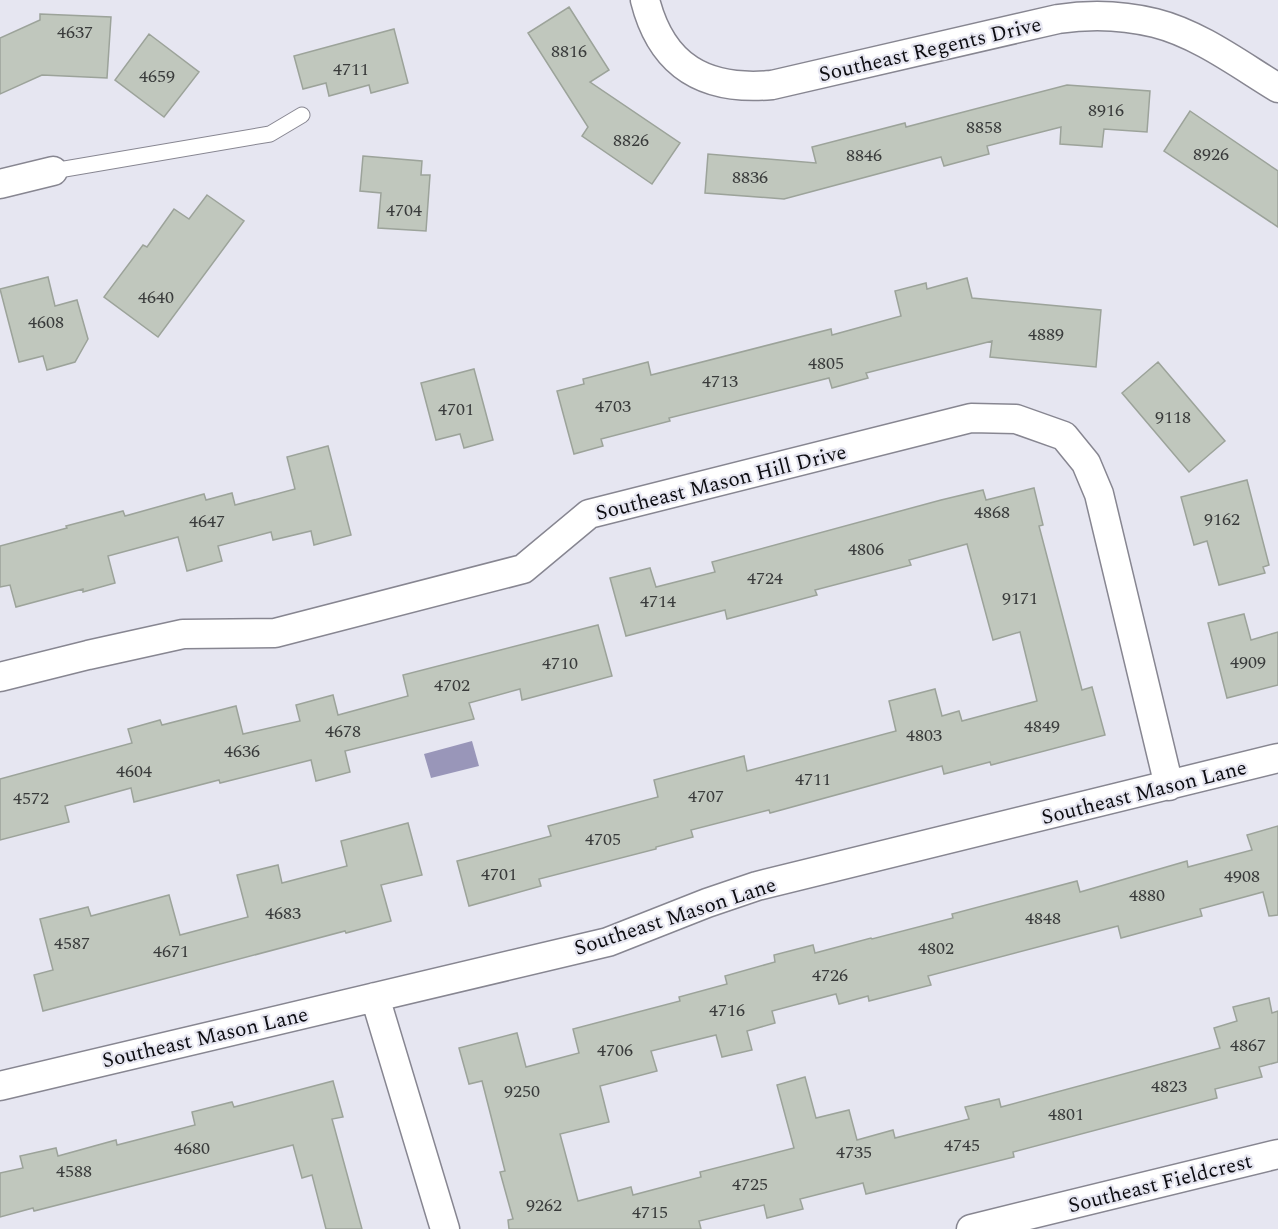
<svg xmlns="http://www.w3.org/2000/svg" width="1278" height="1229" font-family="Spectral,serif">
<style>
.water{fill:#9996b9}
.building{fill:#c0c7bd;stroke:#9ca39a;stroke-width:1.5}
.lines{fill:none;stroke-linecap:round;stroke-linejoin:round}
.lane-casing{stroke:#878691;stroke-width:17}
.street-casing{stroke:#878691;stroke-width:31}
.lane{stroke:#fff;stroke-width:15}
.street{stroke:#fff;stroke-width:28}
.labels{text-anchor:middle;stroke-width:4.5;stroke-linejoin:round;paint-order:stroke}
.number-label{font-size:18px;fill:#393b3b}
.street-label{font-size:21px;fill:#0c0c10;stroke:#e6e6f1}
</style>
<rect width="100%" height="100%" fill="#e6e6f1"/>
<path class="water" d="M 472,741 L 479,766 L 431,778 L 424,754 Z"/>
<path class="building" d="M 569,7 L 609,70 L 590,82 L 680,143 L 652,184 L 582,136 L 588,127 L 528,33 Z
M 40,14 L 111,17 L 107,78 L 42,75 L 0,94 L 0,38 L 40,20 Z
M 394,29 L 408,83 L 371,93 L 369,85 L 329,96 L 326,83 L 303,89 L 294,56 Z
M 149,34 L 199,72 L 164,117 L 115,80 Z
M 1067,85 L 1150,91 L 1147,132 L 1104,129 L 1102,147 L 1060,144 L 1061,127 L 987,146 L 989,154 L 944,166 L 941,157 L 784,199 L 705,193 L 708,154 L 816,163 L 812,147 L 905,123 L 906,127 Z
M 1190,111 L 1278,171 L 1278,227 L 1164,151 Z
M 363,156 L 422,161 L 421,175 L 430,175 L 426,231 L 378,228 L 381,193 L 360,191 Z
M 207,195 L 244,221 L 158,337 L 104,297 L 143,245 L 147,247 L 174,209 L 189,219 Z
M 48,277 L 55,306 L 77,300 L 88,339 L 75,362 L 47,370 L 43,356 L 19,362 L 0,289 Z
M 967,278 L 972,298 L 1101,310 L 1096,367 L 990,357 L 992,341 L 866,373 L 868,378 L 832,388 L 829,378 L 669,418 L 670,421 L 601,439 L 603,446 L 574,454 L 557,391 L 584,384 L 583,379 L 648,362 L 651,375 L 831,329 L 832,335 L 901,316 L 895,291 L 926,283 L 927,289 Z
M 1158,362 L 1225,441 L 1189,472 L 1122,393 Z
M 474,369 L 493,440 L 464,448 L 460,434 L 436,440 L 421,383 Z
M 328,446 L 351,535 L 314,545 L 311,531 L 273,540 L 271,532 L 218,546 L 222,561 L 187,571 L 178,537 L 108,556 L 115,583 L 83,592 L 83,589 L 16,607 L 10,585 L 0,587 L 0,546 L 67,528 L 66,526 L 123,511 L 125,516 L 204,494 L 206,500 L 232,493 L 235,505 L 295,489 L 287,457 Z
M 1247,480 L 1269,565 L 1263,567 L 1265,573 L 1219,585 L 1207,541 L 1194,545 L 1181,497 Z
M 1034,488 L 1043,525 L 1039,526 L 1082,690 L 1092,687 L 1105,735 L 991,765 L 990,762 L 944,774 L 942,766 L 770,813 L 769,810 L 691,830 L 693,837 L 656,847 L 656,849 L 539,879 L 541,886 L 469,906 L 457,861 L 551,836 L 548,826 L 658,797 L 654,780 L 744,756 L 747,771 L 896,731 L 889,701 L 935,689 L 942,716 L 959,711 L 962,721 L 1037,701 L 1020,632 L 993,640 L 967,544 L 909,560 L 911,565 L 815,590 L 817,595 L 727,619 L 725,610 L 626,636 L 610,578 L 650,568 L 656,587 L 715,572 L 712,562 L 941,500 L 983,490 L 986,500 Z
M 1244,614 L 1251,640 L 1278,632 L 1278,685 L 1227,698 L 1208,623 Z
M 598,625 L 612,676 L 522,700 L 520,689 L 469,703 L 474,719 L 345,751 L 350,772 L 316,781 L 311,760 L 220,783 L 219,780 L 134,802 L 131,788 L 65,806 L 69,822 L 0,840 L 0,779 L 132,743 L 128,729 L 160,720 L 162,725 L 236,706 L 243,734 L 300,721 L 296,705 L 333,695 L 338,715 L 408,696 L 403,675 Z
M 408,823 L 422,875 L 381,885 L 391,921 L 346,933 L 345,931 L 43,1011 L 34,975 L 53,970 L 40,919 L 88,907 L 91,916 L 169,895 L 180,935 L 248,917 L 237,875 L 278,865 L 282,883 L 347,866 L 341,841 Z
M 1278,826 L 1278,915 L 1269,916 L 1263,892 L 1200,909 L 1202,916 L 1121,938 L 1118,926 L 928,976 L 931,985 L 869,1001 L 868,996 L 839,1004 L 836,994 L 772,1011 L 775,1023 L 747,1031 L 752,1050 L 722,1057 L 716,1035 L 651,1051 L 657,1071 L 600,1086 L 609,1122 L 560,1134 L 578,1201 L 631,1187 L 633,1195 L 701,1177 L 700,1172 L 794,1148 L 777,1085 L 805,1077 L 816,1118 L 849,1110 L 857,1140 L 893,1130 L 895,1138 L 969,1119 L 965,1107 L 999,1099 L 1001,1107 L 1220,1048 L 1214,1028 L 1237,1021 L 1233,1007 L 1269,998 L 1272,1013 L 1278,1011 L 1278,1062 L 1259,1067 L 1262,1077 L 1215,1089 L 1217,1098 L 1013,1152 L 1014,1157 L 866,1194 L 863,1183 L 800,1199 L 803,1209 L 767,1218 L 764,1205 L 699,1221 L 701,1229 L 509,1229 L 508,1220 L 513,1219 L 500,1172 L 505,1171 L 482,1081 L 469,1084 L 459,1048 L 517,1033 L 526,1067 L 579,1053 L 573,1029 L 680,1001 L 679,997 L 727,984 L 725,976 L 775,962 L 774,955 L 813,945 L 815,953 L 871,938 L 872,939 L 953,918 L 952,914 L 1077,881 L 1080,892 L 1187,861 L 1188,867 L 1252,850 L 1247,835 Z
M 333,1081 L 343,1117 L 332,1119 L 362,1229 L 326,1229 L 312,1175 L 302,1178 L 293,1145 L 34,1211 L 33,1208 L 0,1217 L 0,1173 L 23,1168 L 20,1156 L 56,1148 L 58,1156 L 116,1140 L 117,1145 L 195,1125 L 192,1112 L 232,1102 L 234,1107 Z"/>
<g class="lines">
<g class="lane-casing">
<path id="lane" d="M 53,171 L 270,134 L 302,115"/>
</g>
<g class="street-casing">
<path id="street" d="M 645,0 C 662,67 705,91 772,85 L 1058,19 C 1090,14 1123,15 1155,23 C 1199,34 1240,65 1278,88
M 0,184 L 53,171
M 0,677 L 88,655 L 183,634 L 275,633 L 523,569 L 589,514 L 971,418 L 1016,419 L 1064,436 L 1086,463 L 1099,494 L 1169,786
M 375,997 L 445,1229
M 0,1086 L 608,942 L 707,903 L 757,886 L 1278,758
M 971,1229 L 1278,1154"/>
</g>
<use href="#lane" class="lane"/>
<use href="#street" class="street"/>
</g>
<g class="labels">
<g class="number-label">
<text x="75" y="38">4637</text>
<text x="569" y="57">8816</text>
<text x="351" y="75">4711</text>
<text x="157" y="82">4659</text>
<text x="1106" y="116">8916</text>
<text x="984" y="133">8858</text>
<text x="631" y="146">8826</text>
<text x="1211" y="160">8926</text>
<text x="864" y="161">8846</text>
<text x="750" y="183">8836</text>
<text x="404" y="216">4704</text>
<text x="156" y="303">4640</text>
<text x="46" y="328">4608</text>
<text x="1046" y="340">4889</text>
<text x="826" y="369">4805</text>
<text x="720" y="387">4713</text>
<text x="613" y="412">4703</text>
<text x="456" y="415">4701</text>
<text x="1173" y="423">9118</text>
<text x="992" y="518">4868</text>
<text x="1222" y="525">9162</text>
<text x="207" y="527">4647</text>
<text x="866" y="555">4806</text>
<text x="765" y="584">4724</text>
<text x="1020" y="604">9171</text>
<text x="658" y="607">4714</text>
<text x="1248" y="668">4909</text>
<text x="560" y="669">4710</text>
<text x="452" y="691">4702</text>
<text x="1042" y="732">4849</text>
<text x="343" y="737">4678</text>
<text x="924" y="741">4803</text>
<text x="242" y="757">4636</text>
<text x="134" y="777">4604</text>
<text x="813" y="785">4711</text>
<text x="706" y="802">4707</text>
<text x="31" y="804">4572</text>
<text x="603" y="845">4705</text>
<text x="499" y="880">4701</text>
<text x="1242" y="882">4908</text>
<text x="1147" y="901">4880</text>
<text x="283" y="919">4683</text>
<text x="1043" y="924">4848</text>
<text x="72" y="949">4587</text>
<text x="936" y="954">4802</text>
<text x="171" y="957">4671</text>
<text x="830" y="981">4726</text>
<text x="727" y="1016">4716</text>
<text x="1248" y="1051">4867</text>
<text x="615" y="1056">4706</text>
<text x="1169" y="1092">4823</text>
<text x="522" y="1097">9250</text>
<text x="1066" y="1120">4801</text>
<text x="962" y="1151">4745</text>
<text x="192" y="1154">4680</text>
<text x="854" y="1158">4735</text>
<text x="74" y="1177">4588</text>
<text x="750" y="1190">4725</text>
<text x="544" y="1211">9262</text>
<text x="650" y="1218">4715</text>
</g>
<g class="street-label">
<text transform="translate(930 49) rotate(-13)" y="7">Southeast Regents Drive</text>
<text transform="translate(721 482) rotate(-14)" y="7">Southeast Mason Hill Drive</text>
<text transform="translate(1144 792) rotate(-14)" y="7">Southeast Mason Lane</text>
<text transform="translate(675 916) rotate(-18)" y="7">Southeast Mason Lane</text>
<text transform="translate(205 1037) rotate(-13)" y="7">Southeast Mason Lane</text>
<text transform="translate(1160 1183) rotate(-14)" y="7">Southeast Fieldcrest</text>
</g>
</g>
</svg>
